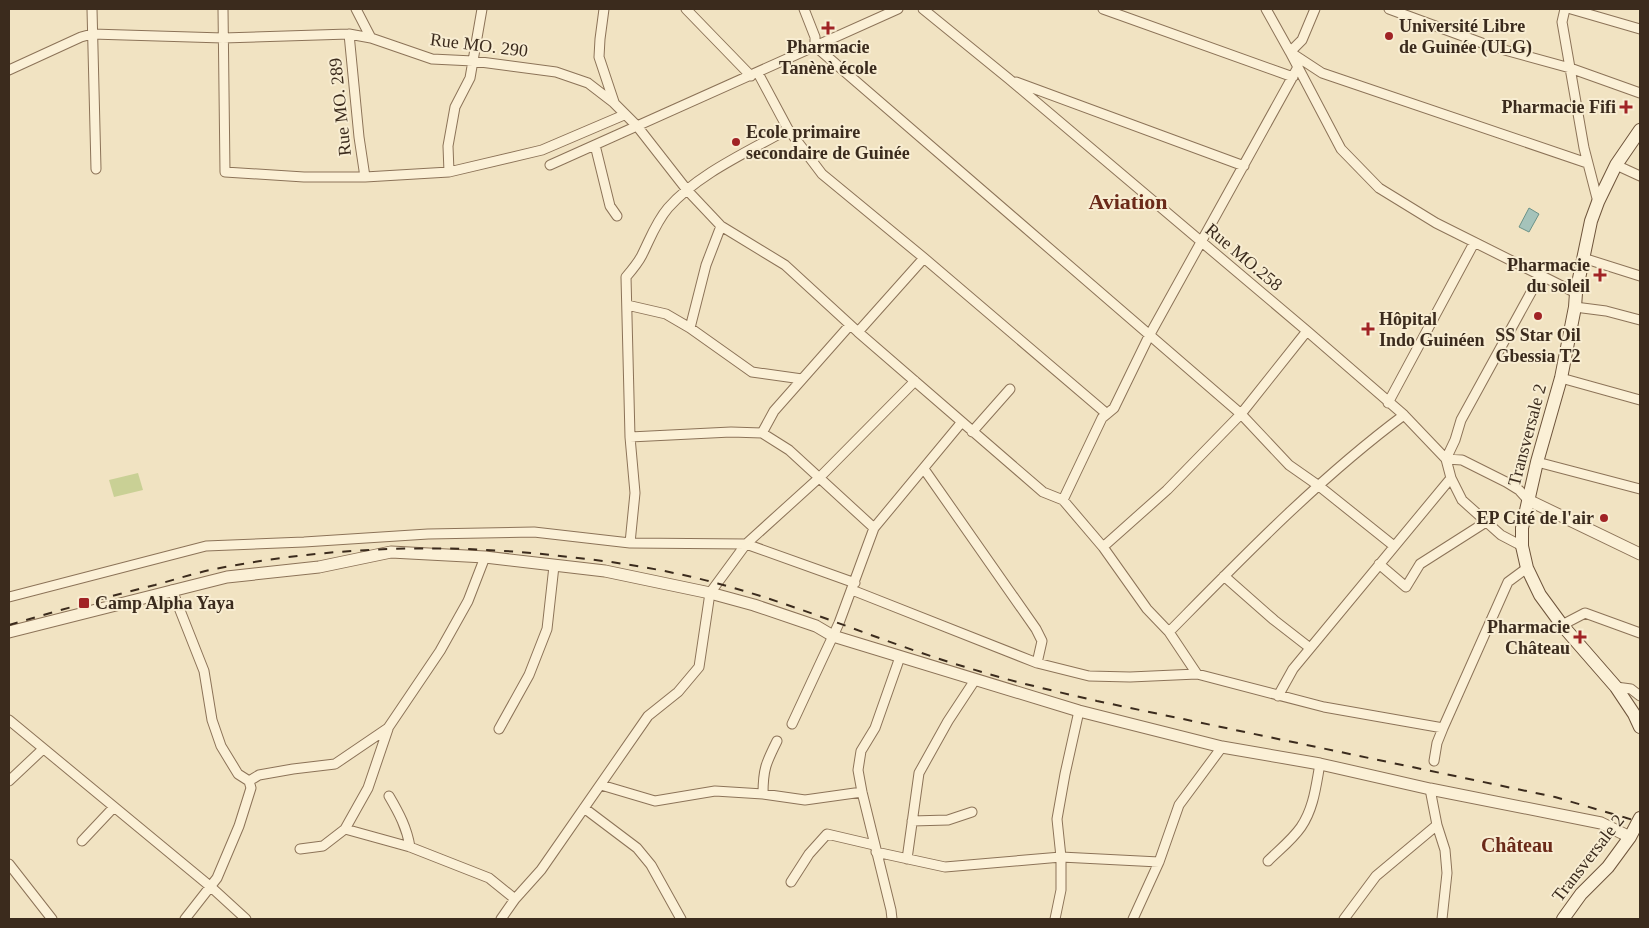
<svg xmlns="http://www.w3.org/2000/svg" width="1649" height="928" font-family="'Times New Roman',serif">
<style>
.green{fill:#c9d095}
.water{fill:#a5c3ba;stroke:#6b9288}
.lines{fill:none;stroke-linecap:round;stroke-linejoin:round}
.minor-casing{stroke:#8c7358;stroke-width:11}
.tertiary-casing{stroke:#8c7358;stroke-width:13}
.secondary-casing{stroke:#6e543b;stroke-width:14}
.minor{stroke:#fbf0d6;stroke-width:9}
.tertiary{stroke:#fbf0d6;stroke-width:11}
.secondary{stroke:#fbf0d6;stroke-width:12}
.rail{stroke:#3b2b1d;stroke-width:2;stroke-dasharray:9 9;stroke-linecap:butt}
.poi-dot{fill:#a02325;stroke:#f8edd2;stroke-width:2}
.labels{text-anchor:middle;stroke-width:4;stroke-linejoin:round;paint-order:stroke}
.poi-label{font-size:18px;font-weight:bold;fill:#3b2b1d;stroke:#f8edd2;text-anchor:start}
.street-label{font-size:18px;fill:#3b2b1d;stroke:#f8edd2}
.quarter-label{font-size:20px;font-weight:bold;fill:#6b2a19;stroke:#f8edd2}
.district-label{font-size:22px;font-weight:bold;fill:#6b2a19;stroke:#f8edd2}
</style>
<rect width="100%" height="100%" fill="#f1e3c2"/>
<path class="green" d="M 138,473 L 143,490 L 114,497 L 109,480 Z"/>
<path class="water" d="M 1529,208 L 1539,214 L 1529,232 L 1519,227 Z"/>
<g class="lines">
<g class="minor-casing">
<path id="minor" d="M 92,9 L 96,169
M 223,9 L 225,172 L 304,177 L 365,177 L 449,172 L 542,150 L 624,115
M 356,9 L 371,38
M 604,9 L 600,39 L 599,57 L 614,102
M 686,9 L 751,76
M 804,9 L 815,37 L 815,46 L 1241,414 L 1289,465 L 1319,486 L 1394,546
M 923,9 L 1009,79 L 1307,331 L 1404,415 L 1446,459 L 1451,478 L 1462,500 L 1501,535 L 1522,546
M 1103,9 L 1293,77
M 1266,9 L 1290,52 L 1341,149 L 1379,188 L 1436,223 L 1576,293
M 1315,9 L 1302,40 L 1290,52 L 1322,73 L 1587,163
M 1389,9 L 1490,46 L 1570,68 L 1640,93
M 1565,9 L 1562,22 L 1584,148 L 1598,202
M 1571,9 L 1640,29
M 349,34 L 359,137 L 365,177
M 9,70 L 81,37 L 92,34 L 223,38 L 349,34 L 371,38 L 432,59 L 473,61 L 556,72 L 588,83 L 614,103 L 637,126 L 687,190 L 721,226 L 785,265 L 858,332 L 1043,492 L 1063,500 L 1103,547 L 1147,609 L 1169,632 L 1197,674
M 758,73 L 788,129 L 822,174 L 924,258 L 1107,414
M 1016,82 L 1244,166
M 595,145 L 610,206 L 617,216
M 550,165 L 898,9
M 1616,165 L 1640,176
M 449,172 L 448,146 L 455,107 L 470,78 L 482,9
M 1583,258 L 1640,276
M 627,305 L 666,314 L 690,328 L 752,372 L 802,379
M 1575,307 L 1606,311 L 1640,320
M 690,328 L 706,265 L 721,226
M 858,332 L 924,258
M 1561,378 L 1640,400
M 1388,403 L 1474,243
M 972,432 L 1010,389
M 762,433 L 774,411 L 850,325
M 630,437 L 731,432 L 762,433 L 789,450 L 874,528
M 1537,462 L 1640,489
M 924,469 L 1036,629 L 1042,641 L 1037,663
M 1063,500 L 1102,418 L 1114,408 L 1149,336 L 1298,67
M 1528,500 L 1519,490 L 1506,482 L 1462,460 L 1446,459 L 1455,440 L 1461,420 L 1540,276
M 630,543 L 635,493 L 630,437 L 626,277 C 632,270 638,263 642,255 C 650,239 656,222 668,208 C 699,173 748,152 788,129
M 1103,547 L 1167,490 L 1241,414 L 1307,331
M 1379,564 L 1406,587 L 1420,564 L 1486,522
M 1224,576 L 1274,620 L 1310,648
M 172,590 L 204,671 L 212,720 L 221,746 L 238,774 L 249,781 L 251,788 L 239,826 L 217,878 L 185,919
M 852,590 L 1037,663 L 1089,676 L 1130,677 L 1197,674 L 1324,707 L 1443,728 L 1508,582 L 1527,568
M 9,597 L 206,546 L 304,542 L 428,534 L 534,532 L 630,543 L 746,544 L 855,583
M 1562,625 L 1585,613 L 1640,633
M 1169,632 C 1243,557 1318,479 1404,415
M 1616,687 L 1631,689 L 1640,696
M 1278,696 L 1293,669 L 1451,478
M 9,720 L 211,887 L 246,919
M 792,724 L 839,623 L 874,528 L 961,423
M 499,729 L 529,675 L 547,629 L 554,566
M 1434,761 L 1437,743 L 1443,728
M 9,781 L 43,749
M 249,781 L 259,775 L 293,769 L 335,764 L 388,728 L 440,651 L 468,601 L 485,557
M 601,785 L 655,801 L 715,791 L 763,794 L 805,800 L 862,792
M 1430,789 L 1437,825 L 1445,850 L 1447,873 L 1442,919
M 763,794 C 763,769 766,763 777,741
M 389,796 C 399,813 407,828 410,847
M 584,808 L 637,848 L 651,865 L 681,919
M 912,821 L 948,820 L 972,812
M 345,829 L 410,847 L 489,878 L 515,899
M 82,841 L 114,807
M 300,849 L 323,846 L 345,829 L 368,788 L 388,729
M 876,852 L 945,867 L 1061,857 L 1159,862
M 907,859 L 919,773 L 948,721 L 975,680
M 1268,861 C 1279,850 1292,840 1301,827 C 1314,808 1316,785 1320,764
M 9,864 L 52,919
M 791,882 L 809,854 L 827,834 L 874,845
M 501,919 L 515,899 L 541,870 L 648,716 L 678,692 L 699,667 L 710,593 L 746,544 L 820,477 L 915,381
M 892,919 L 891,910 L 862,792 L 858,770 L 861,751 L 875,728 L 900,657
M 1055,919 L 1061,890 L 1061,857 L 1057,819 L 1065,774 L 1079,711
M 1133,919 L 1159,862 L 1179,805 L 1222,747
M 1344,919 L 1376,876 L 1437,825"/>
</g>
<g class="tertiary-casing">
<path id="tertiary" d="M 1528,500 L 1640,554
M 9,632 L 227,577 L 319,567 L 391,552 L 485,557 L 605,571 L 710,593 L 754,605 L 816,626 L 833,636 L 1079,711 L 1222,747 L 1320,764 L 1430,789 L 1601,823 L 1630,837"/>
</g>
<g class="secondary-casing">
<path id="secondary" d="M 1640,130 L 1616,165 L 1598,202 L 1591,221 L 1576,293 L 1575,307 L 1561,378 L 1537,462 L 1522,528 L 1522,546 L 1527,568 L 1540,595 L 1562,625 L 1616,687 L 1634,714 L 1640,727
M 1563,919 L 1581,894 L 1608,867 L 1630,837 L 1640,818"/>
</g>
<use href="#minor" class="minor"/>
<use href="#tertiary" class="tertiary"/>
<use href="#secondary" class="secondary"/>
<path class="rail" d="M 9,625 C 57,611 106,597 155,585 C 177,579 198,572 220,568 C 340,545 458,543 578,558 C 625,563 671,571 716,583 C 803,606 886,644 972,669 C 1013,682 1055,691 1097,701 L 1555,797 L 1640,822"/>
</g>
<g class="poi-dot">
<path d="M825.5 20.5h5v5h5v5h-5v5h-5v-5h-5v-5h5z"/>
<circle cx="1389" cy="36" r="5"/>
<path d="M1623.5 99.5h5v5h5v5h-5v5h-5v-5h-5v-5h5z"/>
<circle cx="736" cy="142" r="5"/>
<path d="M1597.5 267.5h5v5h5v5h-5v5h-5v-5h-5v-5h5z"/>
<circle cx="1538" cy="316" r="5"/>
<path d="M1365.5 321.5h5v5h5v5h-5v5h-5v-5h-5v-5h5z"/>
<circle cx="1604" cy="518" r="5"/>
<rect x="78" y="597" width="12" height="12" rx="2.5"/>
<path d="M1577.5 629.5h5v5h5v5h-5v5h-5v-5h-5v-5h5z"/>
</g>
<g class="labels">
<g class="poi-label">
<text x="1399" y="32">Université Libre<tspan x="1399" dy="21">de Guinée (ULG)</tspan></text>
<text x="828" y="53" text-anchor="middle">Pharmacie<tspan x="828" dy="21">Tanènè école</tspan></text>
<text x="1616" y="113" text-anchor="end">Pharmacie Fifi</text>
<text x="746" y="138">Ecole primaire<tspan x="746" dy="21">secondaire de Guinée</tspan></text>
<text x="1590" y="271" text-anchor="end">Pharmacie<tspan x="1590" dy="21">du soleil</tspan></text>
<text x="1379" y="325">Hôpital<tspan x="1379" dy="21">Indo Guinéen</tspan></text>
<text x="1538" y="341" text-anchor="middle">SS Star Oil<tspan x="1538" dy="21">Gbessia T2</tspan></text>
<text x="1594" y="524" text-anchor="end">EP Cité de l'air</text>
<text x="95" y="609">Camp Alpha Yaya</text>
<text x="1570" y="633" text-anchor="end">Pharmacie<tspan x="1570" dy="21">Château</tspan></text>
</g>
<g class="street-label">
<text transform="translate(479 45) rotate(7)" y="6">Rue MO. 290</text>
<text transform="translate(340 107) rotate(-96)" y="6">Rue MO. 289</text>
<text transform="translate(1244 257) rotate(40)" y="6">Rue MO.258</text>
<text transform="translate(1527 435) rotate(-75)" y="6">Transversale 2</text>
<text transform="translate(1588 858) rotate(-52)" y="6">Transversale 2</text>
</g>
<g class="quarter-label">
<text x="1517" y="852">Château</text>
</g>
<g class="district-label">
<text x="1128" y="209">Aviation</text>
</g>
</g>
<rect width="1649" height="928" fill="none" stroke="#3b2b1d" stroke-width="20"/>
</svg>
